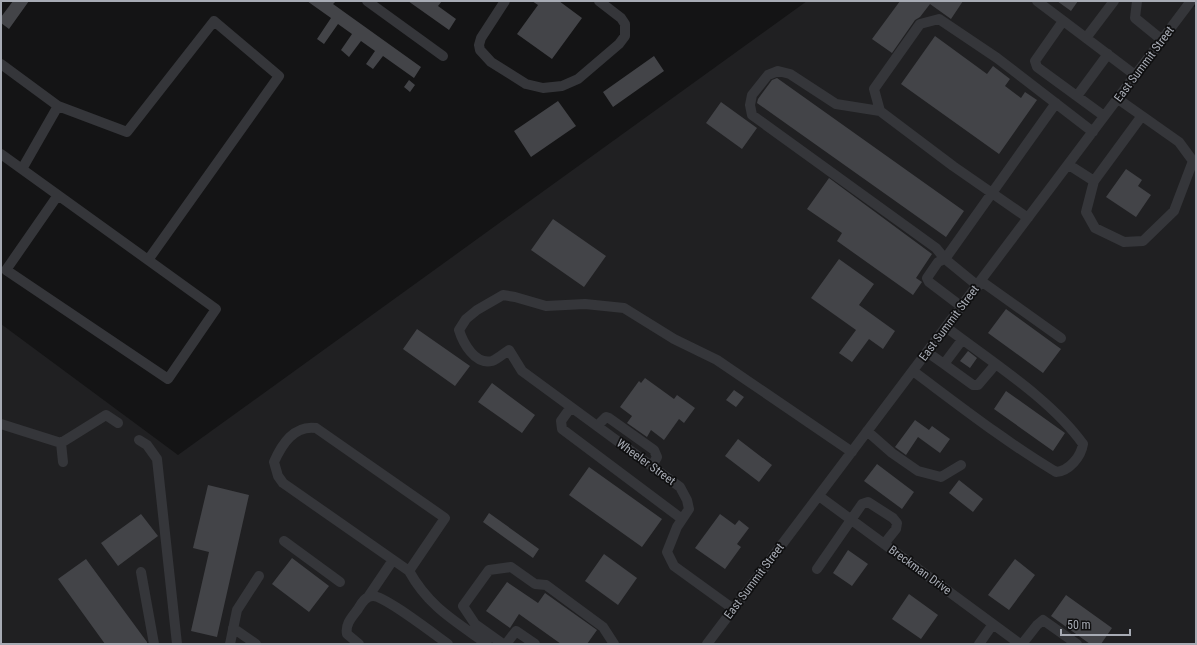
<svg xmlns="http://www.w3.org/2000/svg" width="1197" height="645" font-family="'Roboto Condensed',sans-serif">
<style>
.built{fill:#202022}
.building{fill:#434448}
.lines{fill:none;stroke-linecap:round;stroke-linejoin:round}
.minor{stroke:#35363a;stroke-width:10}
.labels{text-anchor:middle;stroke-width:3.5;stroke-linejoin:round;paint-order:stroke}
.street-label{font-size:12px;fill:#a7abb4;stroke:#0f0f10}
</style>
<rect width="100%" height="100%" fill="#141415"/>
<path class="built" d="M 807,1 L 1187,1 L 1196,8 L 1196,644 L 1,644 L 1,324 L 178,455 Z"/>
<path class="building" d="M 13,1 L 29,1 L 9,29 L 1,23 L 1,17 Z
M 307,1 L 336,1 L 333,4 L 421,67 L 414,78 L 383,56 L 373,69 L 366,64 L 375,51 L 361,41 L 349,57 L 341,50 L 352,34 L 338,24 L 324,44 L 317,39 L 331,18 Z
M 408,1 L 442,1 L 438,6 L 456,19 L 449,30 Z
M 532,1 L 559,1 L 582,18 L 552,59 L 517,34 L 538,5 Z
M 900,1 L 963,1 L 951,19 L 930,4 L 920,17 L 915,20 L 892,53 L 872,39 Z
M 1057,1 L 1078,1 L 1071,11 Z
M 935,36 L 987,74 L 993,66 L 1010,79 L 1005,86 L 1021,98 L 1025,92 L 1037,100 L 999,154 L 901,84 Z
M 654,56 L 664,71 L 613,107 L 603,92 Z
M 777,78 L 964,211 L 946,237 L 757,103 L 758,99 L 772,80 Z
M 409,80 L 415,85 L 410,92 L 404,87 Z
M 558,101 L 576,126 L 531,157 L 514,131 Z
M 721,102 L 757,128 L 742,149 L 706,123 Z
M 1126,169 L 1142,180 L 1138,186 L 1151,195 L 1136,217 L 1106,197 Z
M 829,178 L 932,254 L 916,278 L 922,282 L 913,295 L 837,241 L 842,233 L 807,209 Z
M 553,219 L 606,256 L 584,287 L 531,250 Z
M 839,259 L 874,284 L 859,305 L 895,331 L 883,349 L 869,339 L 852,362 L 839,353 L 856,330 L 811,298 Z
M 1006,309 L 1061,349 L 1043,373 L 988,333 Z
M 417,329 L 470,366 L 455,386 L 403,349 Z
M 968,351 L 977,358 L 970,368 L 960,361 Z
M 645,378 L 674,399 L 677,395 L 695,408 L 684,423 L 679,419 L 664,440 L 651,430 L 647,437 L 627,423 L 632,416 L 620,407 L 639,381 L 641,383 Z
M 492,383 L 535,415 L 522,433 L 478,402 Z
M 734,390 L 744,397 L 736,407 L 726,400 Z
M 1006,391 L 1065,433 L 1053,451 L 994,409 Z
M 915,420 L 929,430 L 932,426 L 950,439 L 940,453 L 918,437 L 906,455 L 895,447 Z
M 738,439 L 772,465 L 759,482 L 725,456 Z
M 877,464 L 914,492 L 902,509 L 864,481 Z
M 589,467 L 662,519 L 642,547 L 569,495 Z
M 959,480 L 983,499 L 973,512 L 949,493 Z
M 208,485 L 249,495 L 217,637 L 191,631 L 209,552 L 193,548 Z
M 489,513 L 539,549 L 533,558 L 483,522 Z
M 141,514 L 158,536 L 118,566 L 101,543 Z
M 720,514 L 735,525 L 739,520 L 749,528 L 737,544 L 741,547 L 725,569 L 695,548 Z
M 848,550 L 868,564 L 852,586 L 833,573 Z
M 604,554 L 637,578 L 618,605 L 585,581 Z
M 292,558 L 329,586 L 309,612 L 272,584 Z
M 86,559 L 147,642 L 147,644 L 105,644 L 58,579 Z
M 1015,559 L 1035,575 L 1009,610 L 988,595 Z
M 507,582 L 538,603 L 545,593 L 597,630 L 587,644 L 561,644 L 519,614 L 510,628 L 486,611 Z
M 909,594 L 938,615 L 921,639 L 892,619 Z
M 1066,595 L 1112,628 L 1101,644 L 1090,644 L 1051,616 Z"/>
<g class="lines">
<path class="minor" d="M 367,1 L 443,56
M 505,1 L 481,38 L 479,45 L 480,50 L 491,62 L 526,84 L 543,88 L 562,86 L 578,79 L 619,44 L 625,36 L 625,24 L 621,18 L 599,1
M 1037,1 L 1135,75
M 1137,1 L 1135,18 L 1162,40
M 1063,21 L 1035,61 L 1037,67 L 1104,116
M 1086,38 L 1114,1
M 1,64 L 58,106
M 1077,96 L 1108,54
M 880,111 L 836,104 L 790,74 L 778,71 L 768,75 L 752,95 L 750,105 L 752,115 L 936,248 L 945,259 L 938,262 L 927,278 L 929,282 L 962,307
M 1,154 L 216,309 L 168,379 L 6,270 L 58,195
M 1069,165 L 1094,181 L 1086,212 L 1095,228 L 1124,242 L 1143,241 L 1174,211 L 1193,161 L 1179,142 L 1118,99
M 22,169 L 58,106 L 127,132 L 214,21 L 279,76 L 148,260
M 1094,181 L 1141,117
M 1028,218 L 953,166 L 880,111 L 874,89 L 920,24 L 939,19 L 997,58 L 1093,132
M 981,281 L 1061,338
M 978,286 L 945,259 L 1056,103
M 962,340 L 944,364 L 973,385 L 978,385 L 995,365
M 927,352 L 944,364
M 913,371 C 960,406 1006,442 1056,472 C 1069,471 1081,457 1083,444 C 1051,399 990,361 946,327
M 571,407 L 561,421 L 562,429 L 682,519
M 1,424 L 61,443 L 106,415 L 118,423
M 597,426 L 606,417 L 609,418 L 654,450 L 657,457 L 652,466
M 867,431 L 892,453 L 918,471 L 941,477 L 961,465
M 139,440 L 147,445 L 157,459 L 177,644
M 61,443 L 63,462
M 819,496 L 1020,644
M 284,541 L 340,582
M 817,569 L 862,504 L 868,502 L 893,518 L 897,523 L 896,529 L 884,544
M 409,571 L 283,483 L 278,476 L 274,462 C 282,444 294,425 316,428 L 445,518 L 409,571 C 429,607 455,621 487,644
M 141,572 L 154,644
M 368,597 L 393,560
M 732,608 L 674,566 L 667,552 L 677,527 L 689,509 L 687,500 L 680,487 L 522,371 L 509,350 C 504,353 498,359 492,361 C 475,365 463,343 459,330 L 466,319 L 477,310 L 503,295 L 515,297 L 546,306 L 585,304 L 624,308 L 674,339 L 717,360 L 852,452
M 233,628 L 256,644
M 230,644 L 237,610 L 259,576
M 359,644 L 347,634 C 345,624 352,617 358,609 C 361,604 365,596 373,596 C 385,596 435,635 448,644
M 503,644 L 475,624 L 463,606 L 489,570 L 511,567 L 535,584 L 546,585 L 603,627 L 614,644
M 506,644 L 516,631 L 535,644
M 707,644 L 1191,1
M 979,644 L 993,624
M 1022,644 L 1037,625 L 1043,620 L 1077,644"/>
</g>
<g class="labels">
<g class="street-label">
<text transform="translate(1144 64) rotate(-53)" y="4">East Summit Street</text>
<text transform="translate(949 323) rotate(-53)" y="4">East Summit Street</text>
<text transform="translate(646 462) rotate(36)" y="4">Wheeler Street</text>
<text transform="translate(920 570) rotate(36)" y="4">Breckman Drive</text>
<text transform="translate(754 581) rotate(-53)" y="4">East Summit Street</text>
</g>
</g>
<rect width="1197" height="645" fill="none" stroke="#a7abb4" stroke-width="4"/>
<path d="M1061 629v6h69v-6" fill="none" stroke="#a7abb4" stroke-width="2"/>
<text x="1067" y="629" font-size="12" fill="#a7abb4" stroke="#0f0f10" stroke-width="3" paint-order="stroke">50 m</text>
</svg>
